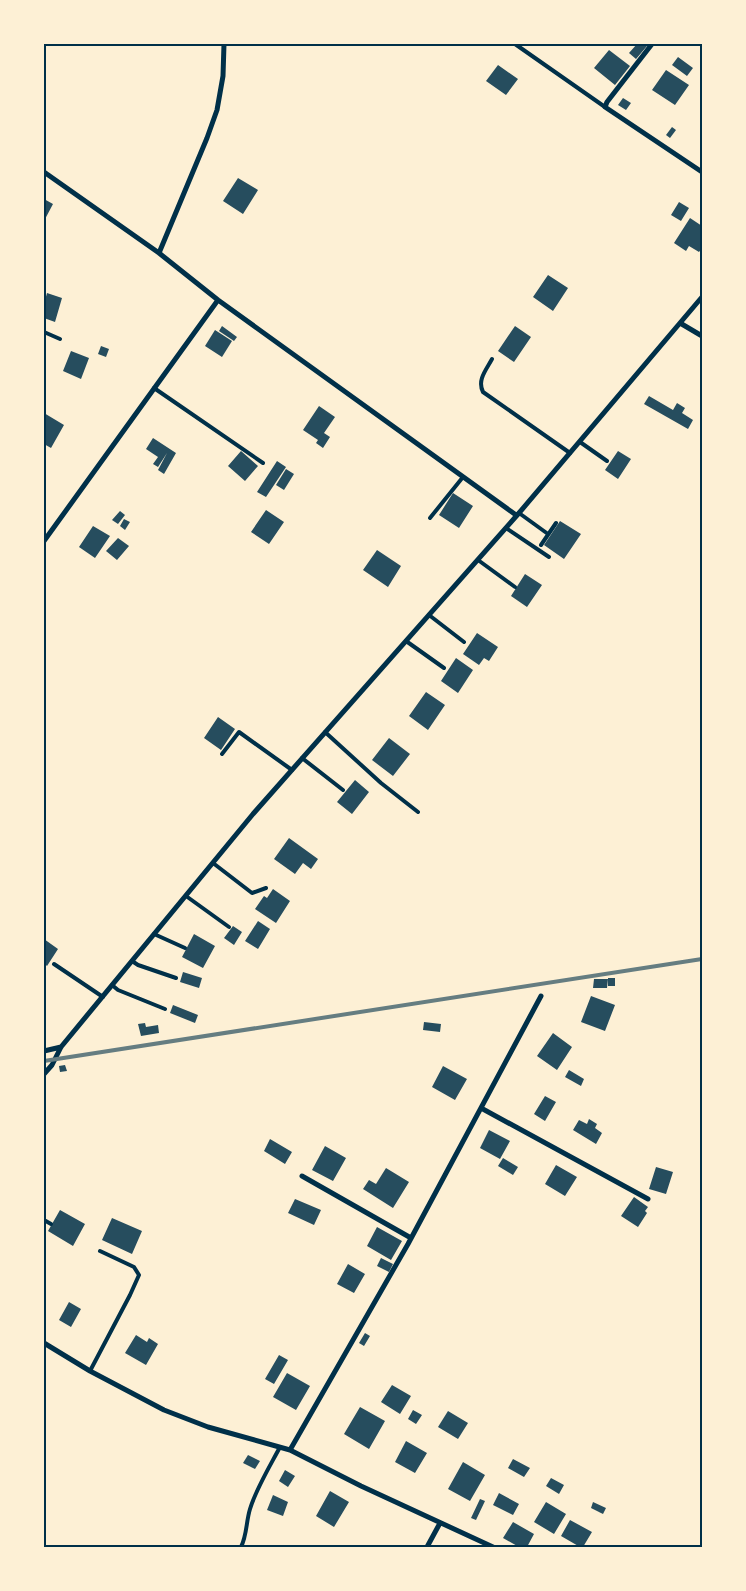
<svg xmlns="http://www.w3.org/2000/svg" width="746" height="1591" font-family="Quicksand,sans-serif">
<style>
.building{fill:#264d5e}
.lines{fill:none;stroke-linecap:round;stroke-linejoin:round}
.service{stroke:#003049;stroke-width:4}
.minor{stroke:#003049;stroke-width:5}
.rail{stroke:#657d81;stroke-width:4}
.neatline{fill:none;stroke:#003049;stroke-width:2}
</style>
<rect width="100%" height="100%" fill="#fdf0d5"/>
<path class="building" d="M 637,44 L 644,44 L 647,46 L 636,59 L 629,53 Z
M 609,50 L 630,66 L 615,85 L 594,68 Z
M 678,57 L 693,68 L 687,76 L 672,65 Z
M 498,65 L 518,79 L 506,95 L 486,81 Z
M 666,70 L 689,85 L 675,105 L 652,90 Z
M 623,98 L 631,103 L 626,110 L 618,105 Z
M 672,127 L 676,130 L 670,138 L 666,135 Z
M 238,178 L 258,190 L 243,214 L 223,201 Z
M 44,199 L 53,204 L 44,221 Z
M 679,202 L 689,208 L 681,221 L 671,215 Z
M 690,218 L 702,226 L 702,248 L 699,252 L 689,246 L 686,251 L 674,243 Z
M 548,275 L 568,288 L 553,311 L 533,297 Z
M 47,293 L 62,298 L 55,322 L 44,318 L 44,304 Z
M 222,326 L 237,337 L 234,341 L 219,331 Z
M 515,326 L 531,337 L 514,362 L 498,351 Z
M 215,330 L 232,341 L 222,357 L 205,346 Z
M 101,346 L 109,349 L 106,357 L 98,354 Z
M 71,351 L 89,358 L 81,379 L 63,371 Z
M 649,396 L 673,410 L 677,403 L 685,408 L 682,413 L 693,420 L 688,429 L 644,404 Z
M 319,406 L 335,417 L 324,433 L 330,437 L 323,448 L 316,443 L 318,440 L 303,430 Z
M 44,413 L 64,425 L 51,448 L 44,444 Z
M 153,438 L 176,453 L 164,474 L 158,470 L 167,453 L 158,467 L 153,464 L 158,457 L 146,449 Z
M 241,451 L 258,466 L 245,481 L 228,466 Z
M 618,451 L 631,459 L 618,479 L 605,470 Z
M 277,461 L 286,467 L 266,497 L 257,492 Z
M 286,469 L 294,474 L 284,490 L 276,485 Z
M 453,493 L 473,506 L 459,528 L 439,515 Z
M 266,510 L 284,522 L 269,544 L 251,532 Z
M 120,511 L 125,515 L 118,524 L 112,520 Z
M 124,519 L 130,522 L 125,530 L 120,526 Z
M 560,521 L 581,534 L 564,559 L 544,545 Z
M 93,526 L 110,536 L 95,558 L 79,547 Z
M 118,538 L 129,546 L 117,560 L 106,551 Z
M 377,550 L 401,566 L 388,587 L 363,570 Z
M 525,574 L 542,585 L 527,607 L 511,596 Z
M 477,633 L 498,647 L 489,661 L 484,658 L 479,665 L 463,654 Z
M 456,658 L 473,670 L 458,693 L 441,681 Z
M 426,692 L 445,705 L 428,730 L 409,716 Z
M 218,717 L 235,729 L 221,750 L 204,738 Z
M 389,738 L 410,754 L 393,776 L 372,760 Z
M 355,780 L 369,792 L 352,814 L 337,802 Z
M 289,838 L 318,859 L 311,869 L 303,863 L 295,874 L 274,859 Z
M 273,889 L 290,901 L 276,923 L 255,909 L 264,896 L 267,898 Z
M 258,921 L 270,929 L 258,949 L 245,941 Z
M 233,926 L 242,932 L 234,945 L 224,938 Z
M 194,934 L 215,946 L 203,968 L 182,957 Z
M 44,939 L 58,949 L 47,966 L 44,963 Z
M 183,972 L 202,978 L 199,988 L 180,982 Z
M 608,978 L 615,978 L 615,986 L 608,986 Z
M 594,979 L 608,979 L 607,988 L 593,988 Z
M 591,996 L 615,1005 L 605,1031 L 581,1022 Z
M 173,1005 L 198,1015 L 195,1023 L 170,1013 Z
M 424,1022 L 441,1024 L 440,1032 L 423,1030 Z
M 145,1023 L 146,1027 L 158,1025 L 159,1033 L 141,1036 L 138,1024 Z
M 553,1033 L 572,1047 L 557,1070 L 537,1056 Z
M 65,1065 L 67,1071 L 60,1072 L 59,1066 Z
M 443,1066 L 467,1079 L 455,1100 L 432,1087 Z
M 569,1070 L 584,1079 L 581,1086 L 565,1077 Z
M 545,1096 L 556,1102 L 545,1121 L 534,1114 Z
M 589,1119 L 597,1124 L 595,1128 L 602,1133 L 596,1144 L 573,1130 L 579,1120 L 587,1124 Z
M 489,1130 L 510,1141 L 500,1159 L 480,1148 Z
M 270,1139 L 292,1152 L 285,1164 L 264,1151 Z
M 325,1146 L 346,1158 L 333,1181 L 312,1170 Z
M 503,1158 L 518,1167 L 513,1175 L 498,1166 Z
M 556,1165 L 577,1177 L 565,1196 L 545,1184 Z
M 656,1167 L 673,1172 L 666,1194 L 649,1189 Z
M 386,1168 L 409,1182 L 393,1208 L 363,1189 L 369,1180 L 376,1184 Z
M 634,1197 L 648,1207 L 645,1211 L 647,1213 L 638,1227 L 621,1216 Z
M 295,1199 L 321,1210 L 314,1225 L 288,1213 Z
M 60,1210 L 85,1224 L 73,1246 L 48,1231 Z
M 112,1218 L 142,1231 L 132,1254 L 102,1240 Z
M 377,1227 L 402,1241 L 391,1260 L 367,1246 Z
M 381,1258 L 393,1264 L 389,1272 L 377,1266 Z
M 348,1264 L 365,1274 L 354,1293 L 337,1284 Z
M 69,1302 L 81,1309 L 71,1327 L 59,1320 Z
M 365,1333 L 370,1336 L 364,1346 L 359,1343 Z
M 136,1335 L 147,1342 L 149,1338 L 158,1344 L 146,1365 L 125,1353 Z
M 279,1355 L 288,1360 L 274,1384 L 265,1379 Z
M 287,1373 L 310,1386 L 296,1410 L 273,1397 Z
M 392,1385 L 411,1396 L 400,1414 L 381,1402 Z
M 360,1407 L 385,1421 L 369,1449 L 344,1434 Z
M 413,1410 L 422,1415 L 416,1424 L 408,1419 Z
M 448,1411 L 468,1423 L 458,1439 L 438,1427 Z
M 406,1441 L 427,1453 L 415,1473 L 395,1462 Z
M 248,1455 L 260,1461 L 255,1469 L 243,1463 Z
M 513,1459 L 530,1468 L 524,1477 L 508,1468 Z
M 463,1462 L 485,1475 L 470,1501 L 448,1489 Z
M 285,1470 L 295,1476 L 288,1487 L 279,1481 Z
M 551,1478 L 564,1485 L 559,1494 L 546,1486 Z
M 330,1491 L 349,1502 L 334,1527 L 316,1516 Z
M 499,1493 L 519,1504 L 513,1515 L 493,1505 Z
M 273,1495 L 288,1502 L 283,1516 L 267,1510 Z
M 480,1499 L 485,1501 L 476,1520 L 471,1518 Z
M 546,1502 L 566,1514 L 554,1534 L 534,1522 Z
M 593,1502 L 606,1508 L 603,1514 L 591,1508 Z
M 570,1520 L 592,1532 L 583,1547 L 580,1547 L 561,1536 Z
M 513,1522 L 534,1534 L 527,1547 L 519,1547 L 503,1538 Z"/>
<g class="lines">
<path class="service" d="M 515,44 L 605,107
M 44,332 L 60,339
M 492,359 C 486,370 477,380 483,392 L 570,453
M 154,388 L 263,463
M 580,442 L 607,461
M 519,513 L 548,534
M 430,518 L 463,477
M 506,528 L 549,557
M 541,545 L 556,523
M 478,560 L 515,587
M 429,615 L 464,642
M 406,641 L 444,668
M 325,732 L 381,783 L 418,812
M 222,754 L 239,732 L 292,770
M 302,758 L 343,790
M 213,863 L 252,893 L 266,888
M 186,896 L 229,927
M 154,934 L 185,948
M 132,961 L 138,965 L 176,978
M 54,964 L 103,997
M 112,985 L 118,990 L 165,1009
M 44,1220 L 51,1224
M 90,1371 L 130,1295 L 139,1275 L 134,1267 L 100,1251
M 241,1547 C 247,1535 246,1522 250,1509 C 256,1489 270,1466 280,1447"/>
<path class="minor" d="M 652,44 L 607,102 L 605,107 L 702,172
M 44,172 L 159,253 L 218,300 L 516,515
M 159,253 L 207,138 L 217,110 L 223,76 L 224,44
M 680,323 L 702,336
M 44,541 L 218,300
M 44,1051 L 61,1047
M 44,1074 L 52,1065 L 61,1047 L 253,814 L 519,513 L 702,297
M 481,1108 L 648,1199
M 302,1176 L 411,1238
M 44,1343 L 90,1371 L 164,1410 L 208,1427 L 290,1450 L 361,1486 L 493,1547
M 290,1450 L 408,1244 L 541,996
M 427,1547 L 440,1523"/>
<path class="rail" d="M 44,1061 L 702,959"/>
</g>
<rect width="746" height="1591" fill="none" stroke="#fdf0d5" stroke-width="90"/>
<rect x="45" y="45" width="656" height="1501" class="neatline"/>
</svg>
